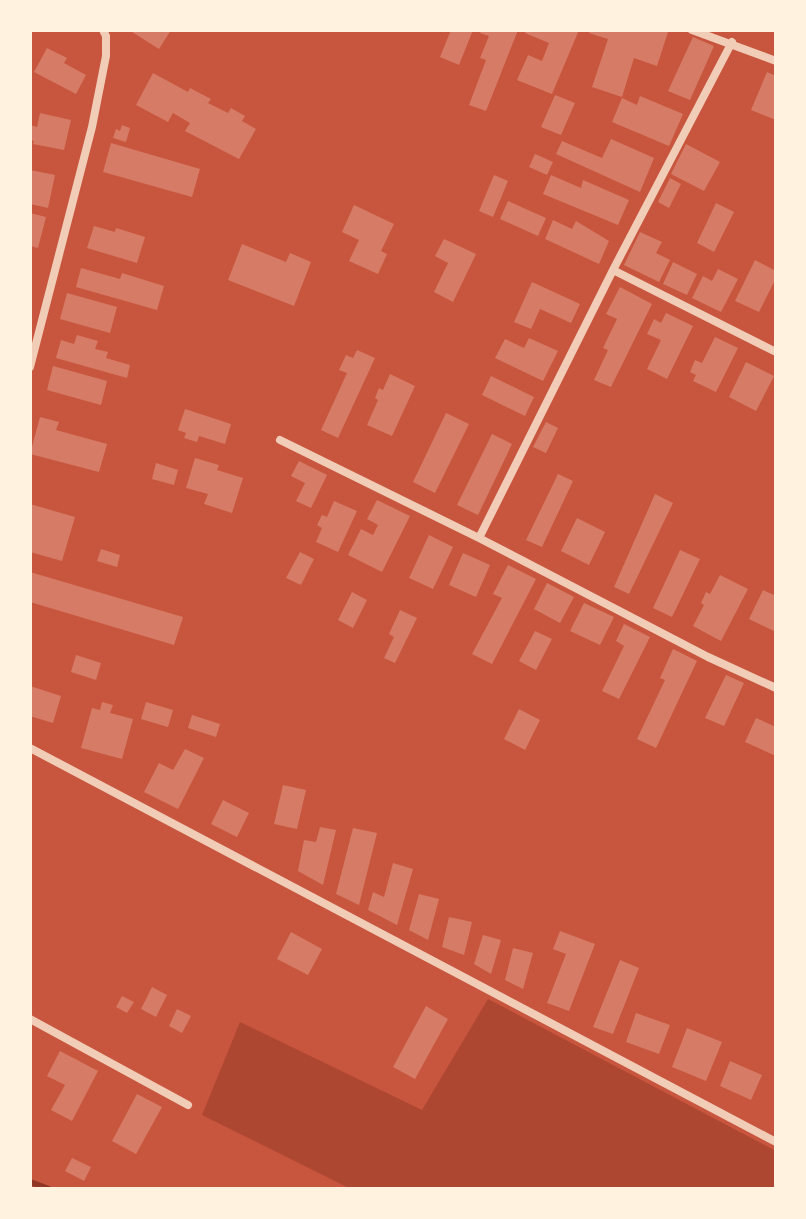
<svg xmlns="http://www.w3.org/2000/svg" width="806" height="1219" font-family="'Varela Round',sans-serif">
<style>
.green{fill:#ae4732}
.lines{fill:none;stroke-linecap:round;stroke-linejoin:round}
.stream{stroke:#8f3625;stroke-width:6}
.building{fill:#d67c66}
.minor{stroke:#f1ccb7;stroke-width:8}
</style>
<rect width="100%" height="100%" fill="#c8553d"/>
<path class="green" d="M 488,999 L 776,1151 L 776,1189 L 351,1189 L 202,1115 L 240,1022 L 422,1110 Z"/>
<g class="lines">
<path class="stream" d="M 30,1182 L 49,1189"/>
</g>
<path class="building" d="M 129,30 L 171,30 L 159,49 Z
M 451,30 L 473,30 L 459,65 L 440,57 Z
M 482,30 L 518,30 L 486,111 L 469,105 L 486,60 L 480,58 L 489,36 L 480,33 Z
M 526,30 L 579,30 L 552,94 L 517,80 L 528,55 L 542,61 L 549,43 L 525,33 Z
M 590,30 L 663,30 L 668,32 L 657,66 L 634,58 L 622,97 L 592,87 L 608,39 L 589,33 Z
M 693,37 L 714,46 L 690,100 L 668,91 Z
M 47,48 L 67,58 L 64,63 L 86,75 L 76,94 L 34,72 Z
M 767,72 L 776,76 L 776,120 L 751,110 Z
M 153,73 L 188,92 L 190,88 L 211,99 L 208,103 L 228,113 L 231,108 L 245,116 L 242,121 L 256,129 L 239,159 L 185,131 L 190,123 L 173,113 L 168,122 L 136,105 Z
M 555,95 L 575,103 L 561,135 L 541,127 Z
M 640,96 L 683,114 L 669,146 L 612,122 L 622,98 L 637,105 Z
M 40,113 L 71,120 L 64,150 L 33,144 L 34,141 L 30,140 L 30,125 L 37,127 Z
M 122,125 L 130,128 L 126,142 L 113,138 L 116,129 L 120,131 Z
M 611,139 L 654,158 L 640,192 L 556,154 L 562,141 L 602,158 Z
M 111,143 L 200,169 L 192,197 L 103,172 Z
M 686,144 L 720,162 L 704,191 L 671,174 Z
M 535,154 L 553,162 L 547,175 L 529,167 Z
M 30,170 L 55,175 L 48,208 L 30,204 Z
M 494,175 L 508,181 L 493,217 L 479,211 Z
M 551,175 L 581,188 L 583,180 L 629,200 L 618,225 L 543,194 Z
M 670,178 L 681,184 L 669,208 L 658,202 Z
M 508,201 L 546,218 L 538,236 L 500,219 Z
M 716,203 L 734,212 L 714,252 L 697,243 Z
M 354,205 L 394,224 L 381,251 L 387,254 L 378,274 L 349,261 L 359,240 L 342,232 Z
M 30,213 L 46,217 L 38,248 L 30,246 Z
M 553,220 L 572,229 L 576,221 L 609,241 L 599,264 L 545,239 Z
M 94,226 L 115,232 L 116,228 L 145,237 L 137,263 L 87,248 Z
M 640,232 L 662,242 L 656,253 L 670,260 L 659,282 L 624,265 Z
M 444,239 L 476,254 L 453,302 L 434,292 L 448,263 L 435,256 Z
M 242,244 L 286,262 L 290,253 L 311,262 L 294,306 L 228,280 Z
M 755,260 L 776,271 L 776,278 L 759,312 L 735,301 Z
M 673,262 L 697,274 L 687,295 L 663,284 Z
M 81,268 L 120,279 L 122,273 L 164,286 L 157,310 L 76,287 Z
M 718,269 L 738,279 L 721,312 L 692,298 L 703,276 L 712,281 Z
M 532,282 L 580,304 L 571,323 L 540,309 L 531,329 L 514,322 Z
M 620,287 L 652,304 L 611,387 L 594,380 L 608,350 L 603,348 L 617,319 L 606,314 Z
M 67,293 L 117,307 L 110,333 L 60,319 Z
M 666,313 L 693,326 L 667,379 L 647,369 L 661,340 L 647,334 L 654,319 L 661,323 Z
M 77,335 L 98,341 L 95,349 L 108,352 L 106,358 L 130,365 L 127,378 L 56,358 L 61,340 L 74,344 Z
M 715,337 L 738,348 L 716,392 L 693,381 L 696,375 L 690,372 L 695,360 L 702,363 Z
M 529,338 L 558,351 L 543,381 L 495,358 L 505,339 L 524,348 Z
M 357,350 L 375,358 L 338,438 L 321,430 L 347,373 L 339,370 L 346,355 L 353,358 Z
M 746,362 L 774,376 L 756,411 L 729,397 Z
M 53,366 L 107,381 L 101,405 L 47,390 Z
M 390,374 L 415,386 L 392,436 L 367,425 L 378,400 L 375,398 L 379,388 L 383,390 Z
M 491,376 L 534,397 L 525,416 L 482,395 Z
M 185,409 L 231,424 L 225,444 L 199,436 L 197,442 L 184,438 L 186,433 L 178,430 Z
M 446,413 L 469,424 L 435,493 L 413,482 Z
M 40,417 L 59,422 L 56,430 L 107,444 L 99,472 L 30,454 Z
M 546,422 L 558,428 L 546,453 L 533,447 Z
M 492,434 L 512,444 L 478,515 L 457,505 Z
M 195,458 L 219,465 L 217,470 L 243,478 L 232,513 L 204,504 L 208,494 L 186,488 Z
M 299,461 L 327,475 L 311,508 L 296,501 L 305,483 L 291,476 Z
M 156,463 L 178,470 L 174,485 L 152,479 Z
M 558,474 L 573,481 L 542,547 L 526,540 Z
M 655,494 L 673,503 L 629,594 L 614,587 Z
M 377,500 L 410,516 L 382,572 L 348,555 L 361,529 L 373,535 L 378,525 L 367,519 Z
M 334,501 L 357,511 L 338,552 L 316,542 L 322,528 L 317,525 L 322,515 L 327,517 Z
M 30,504 L 75,517 L 62,561 L 30,552 Z
M 577,518 L 605,532 L 589,565 L 561,551 Z
M 429,535 L 453,547 L 433,589 L 409,578 Z
M 101,549 L 120,555 L 117,567 L 97,561 Z
M 680,550 L 700,559 L 672,617 L 653,608 Z
M 300,552 L 314,559 L 301,585 L 286,578 Z
M 463,553 L 490,565 L 476,597 L 449,585 Z
M 508,565 L 536,579 L 492,664 L 472,654 L 502,598 L 493,594 Z
M 30,572 L 183,617 L 174,645 L 30,602 Z
M 720,575 L 748,589 L 721,641 L 693,626 L 704,605 L 701,603 L 706,592 L 710,594 Z
M 547,583 L 574,597 L 560,623 L 534,609 Z
M 763,590 L 776,596 L 776,632 L 749,619 Z
M 352,592 L 367,600 L 353,628 L 338,620 Z
M 584,603 L 614,617 L 600,645 L 570,631 Z
M 400,610 L 417,618 L 395,663 L 384,658 L 394,637 L 389,634 Z
M 624,624 L 650,637 L 619,699 L 602,691 L 624,646 L 616,641 Z
M 535,631 L 552,639 L 536,670 L 519,661 Z
M 673,649 L 697,661 L 656,748 L 637,739 L 665,680 L 660,678 Z
M 76,655 L 101,663 L 96,680 L 71,672 Z
M 726,675 L 744,683 L 724,726 L 705,718 Z
M 30,686 L 61,696 L 53,723 L 30,716 Z
M 102,702 L 113,705 L 110,713 L 133,719 L 122,759 L 81,748 L 92,708 L 100,710 Z
M 146,702 L 173,710 L 168,727 L 141,719 Z
M 519,709 L 540,720 L 525,750 L 504,739 Z
M 192,715 L 220,724 L 216,737 L 188,728 Z
M 756,718 L 776,727 L 776,756 L 745,742 Z
M 185,749 L 204,758 L 178,809 L 144,792 L 159,763 L 173,770 Z
M 283,785 L 306,790 L 297,829 L 274,824 Z
M 223,800 L 249,813 L 237,837 L 211,824 Z
M 320,827 L 336,830 L 323,885 L 298,871 L 304,840 L 316,842 Z
M 353,828 L 377,833 L 359,905 L 336,894 Z
M 393,863 L 413,869 L 397,925 L 368,910 L 373,892 L 384,897 Z
M 419,894 L 439,899 L 428,940 L 409,930 Z
M 449,917 L 472,922 L 464,955 L 442,947 Z
M 560,931 L 595,944 L 569,1011 L 547,1003 L 566,954 L 553,949 Z
M 291,932 L 322,949 L 308,975 L 277,959 Z
M 483,935 L 501,940 L 491,974 L 474,964 Z
M 513,948 L 533,953 L 523,989 L 505,980 Z
M 620,960 L 639,968 L 613,1034 L 593,1027 Z
M 152,987 L 167,995 L 156,1017 L 141,1009 Z
M 122,996 L 134,1002 L 127,1013 L 116,1007 Z
M 426,1006 L 448,1019 L 415,1079 L 393,1067 Z
M 177,1009 L 191,1016 L 182,1033 L 169,1026 Z
M 636,1013 L 670,1025 L 659,1054 L 626,1042 Z
M 687,1028 L 722,1042 L 706,1081 L 672,1067 Z
M 60,1051 L 98,1071 L 72,1121 L 51,1110 L 65,1085 L 47,1076 Z
M 730,1061 L 762,1075 L 751,1100 L 720,1086 Z
M 137,1094 L 162,1107 L 136,1154 L 112,1141 Z
M 72,1158 L 91,1167 L 84,1181 L 65,1171 Z"/>
<g class="lines">
<path class="minor" d="M 692,30 L 776,61
M 613,270 L 776,352
M 30,367 L 92,127 L 106,56 L 106,36 L 103,30
M 280,440 L 479,538 L 708,657 L 776,688
M 479,538 L 613,270 L 732,42
M 30,748 L 776,1142
M 30,1019 L 188,1105"/>
</g>
<rect width="806" height="1219" fill="none" stroke="#fff3e0" stroke-width="64"/>
</svg>
